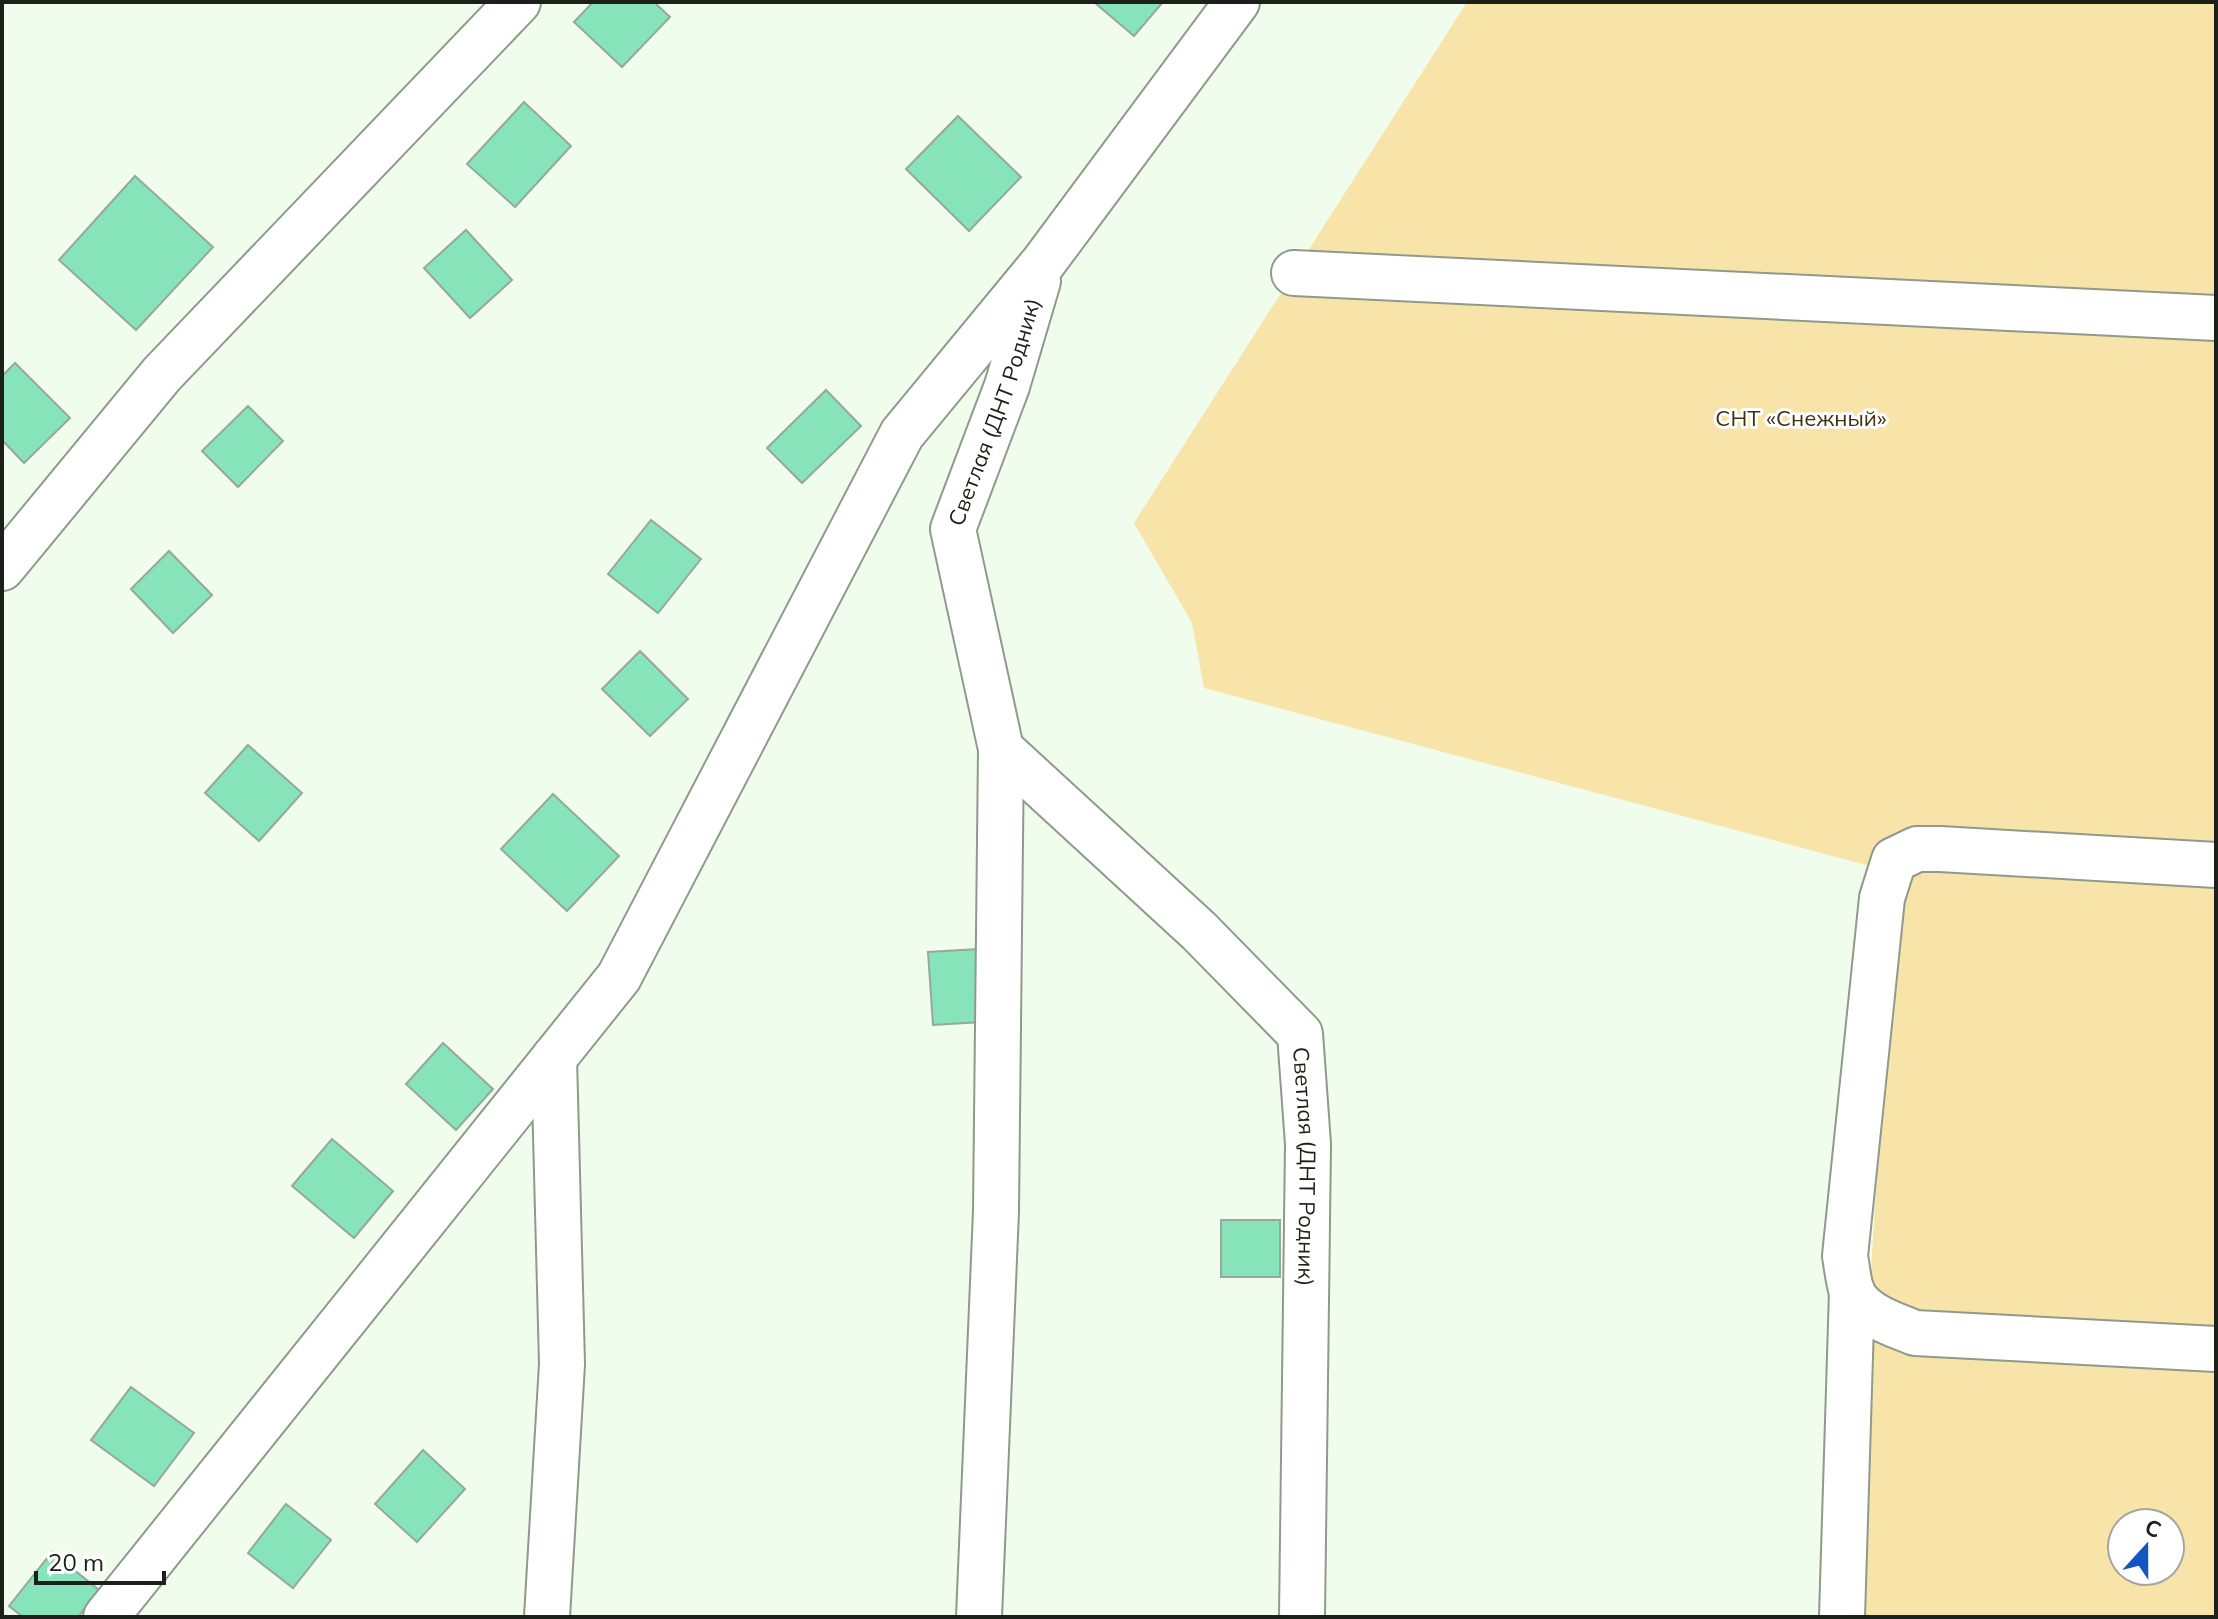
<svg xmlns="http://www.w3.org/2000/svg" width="2218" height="1619" font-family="Mulish,sans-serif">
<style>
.green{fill:#f8e4a9;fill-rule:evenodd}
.building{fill:#87e4ba;stroke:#95a89e;stroke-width:2}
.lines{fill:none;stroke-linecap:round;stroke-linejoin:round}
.minor-casing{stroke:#8e9a8b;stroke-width:48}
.minor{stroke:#fff;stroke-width:44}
.labels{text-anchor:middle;stroke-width:6;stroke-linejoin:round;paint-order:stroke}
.street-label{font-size:22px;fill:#1b201a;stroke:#fff}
.park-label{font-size:22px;fill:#3e320e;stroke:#fff}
</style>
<rect width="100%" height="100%" fill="#f0fded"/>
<path class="green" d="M 1467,2 L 2216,2 L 2216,1617 L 1849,1617 L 1896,873 L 1204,688 L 1192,623 L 1134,523 ZM 2122,1523 L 2170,1523 L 2170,1571 L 2122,1571 Z"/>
<path class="building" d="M 593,2 L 654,2 L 670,17 L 622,67 L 574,22 Z
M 1094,2 L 1163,2 L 1134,36 Z
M 524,102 L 571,146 L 515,207 L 467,164 Z
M 958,116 L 1021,177 L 969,231 L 906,169 Z
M 135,176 L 213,247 L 136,330 L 59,260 Z
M 466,230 L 512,280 L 470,318 L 424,268 Z
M 15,363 L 70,418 L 24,463 L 2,440 L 2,376 Z
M 826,390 L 861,426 L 802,483 L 767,448 Z
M 248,406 L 283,441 L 238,487 L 202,451 Z
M 651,520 L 701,559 L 658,613 L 608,574 Z
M 169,551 L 212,595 L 173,633 L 131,589 Z
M 640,651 L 688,699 L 650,736 L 602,689 Z
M 248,745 L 302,793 L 259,841 L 205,793 Z
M 553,794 L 619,856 L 567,911 L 501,849 Z
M 978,949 L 982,1022 L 933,1025 L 928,952 Z
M 443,1043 L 493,1089 L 456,1130 L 406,1084 Z
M 332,1139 L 393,1191 L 354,1238 L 292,1186 Z
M 1221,1220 L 1280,1220 L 1280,1277 L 1221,1277 Z
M 131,1387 L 194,1433 L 154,1486 L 91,1440 Z
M 423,1450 L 465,1489 L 417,1542 L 375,1504 Z
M 286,1504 L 331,1540 L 293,1588 L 248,1553 Z
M 52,1552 L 99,1590 L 78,1617 L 23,1617 L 9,1606 Z"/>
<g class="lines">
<g class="minor-casing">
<g id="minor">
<path d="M 1294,273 L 2216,318"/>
<path d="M 2,568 L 162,374 L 518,2"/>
<path id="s1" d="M 1001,749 L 1199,931 L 1300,1034 L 1308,1144 L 1302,1617"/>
<path d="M 2216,865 L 1940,849 L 1917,849 L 1894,860 L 1882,898 L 1845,1256 C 1847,1267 1848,1279 1851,1289 C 1859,1314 1893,1324 1915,1333 L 2216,1349"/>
<path d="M 106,1617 L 619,977 L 902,434 L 1043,263 L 1237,2"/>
<path d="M 547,1617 L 562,1364 L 554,1058"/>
<path id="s2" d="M 979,1617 L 996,1211 L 1001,749 L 953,529 L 1007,386 L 1038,281"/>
<path d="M 1842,1617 L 1852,1291"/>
</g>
</g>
<use href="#minor" class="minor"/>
</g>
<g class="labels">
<g class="street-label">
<text dy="8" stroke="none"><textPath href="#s2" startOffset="1218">Светлая (ДНТ Родник)</textPath></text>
<text dy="8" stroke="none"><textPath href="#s1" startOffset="546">Светлая (ДНТ Родник)</textPath></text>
</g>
<g class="park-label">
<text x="1801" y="426">СНТ «Снежный»</text>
</g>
</g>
<rect width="2218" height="1619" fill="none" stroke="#1b201a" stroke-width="8"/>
<g transform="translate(2146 1547) rotate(21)"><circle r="38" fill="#ffffff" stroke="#a4a6a3" stroke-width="2"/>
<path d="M0-6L14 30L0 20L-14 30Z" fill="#1256c1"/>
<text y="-12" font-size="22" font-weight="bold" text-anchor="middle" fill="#1b201a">С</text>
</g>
<path d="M36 1571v12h128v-12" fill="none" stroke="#1b201a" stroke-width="4"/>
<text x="48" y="1571" font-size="24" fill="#1b201a" stroke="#ffffff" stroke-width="6" paint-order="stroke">20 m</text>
</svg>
